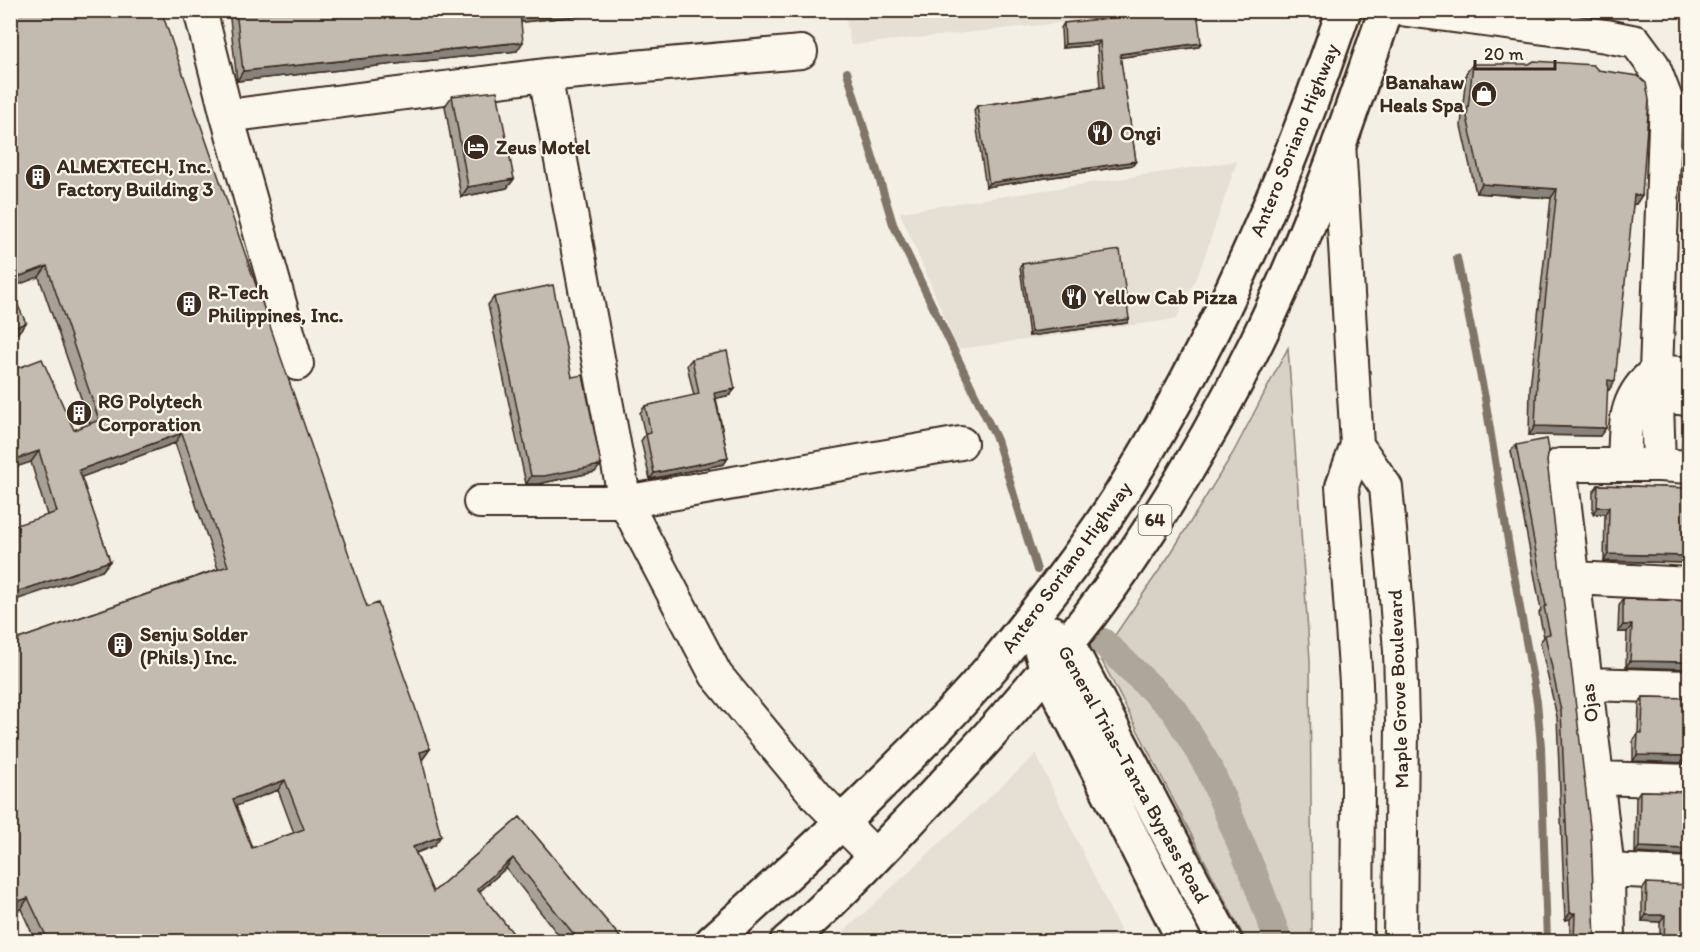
<svg xmlns="http://www.w3.org/2000/svg" width="1700" height="952" font-family="Itim,sans-serif">
<style>
.built{fill:#e5dfd4}
.green{fill:#d8d1c6;stroke:#8a7e72;stroke-width:1.5}
.lines{fill:none;stroke-linecap:round;stroke-linejoin:round}
.stream{stroke:#817468;stroke-width:8}
.canal{stroke:#afa69a;stroke-width:28}
.minor-casing{stroke:#3b2a1e;stroke-width:36}
.major-casing{stroke:#3b2a1e;stroke-width:38}
.minor{stroke:#fbf7ec;stroke-width:32}
.major{stroke:#fbf7ec;stroke-width:33}
.wall{fill:#a8a197;stroke:#3b2a1e;stroke-width:1.5;fill-rule:evenodd}
.shaded-wall{fill:#88837b;stroke:#3b2a1e;stroke-width:1.5}
.building{fill:#c3bbb0;stroke:#3b2a1e;stroke-width:1.5;fill-rule:evenodd}
.labels{text-anchor:middle;stroke-width:4.5;stroke-linejoin:round;paint-order:stroke}
.shield{fill:#fbf7ec;stroke:#75685c;stroke-width:1.5}
.shield-label{font-size:18px;font-weight:bold;fill:#3b2a1e}
.poi-label{font-size:20px;font-weight:bold;fill:#3b2a1e;stroke:#fbf7ec;text-anchor:start}
.street-label{font-size:20px;fill:#3b2a1e;stroke:#fbf7ec}
</style>
<rect width="100%" height="100%" fill="#f3efe4"/>
<filter id="ink" filterUnits="userSpaceOnUse"><feTurbulence type="fractalNoise" baseFrequency=".0167" numOctaves="2"/><feDisplacementMap in="SourceGraphic" scale="12" xChannelSelector="R" yChannelSelector="G"/><feConvolveMatrix kernelMatrix="1 2 1 2 8 2 1 2 1" color-interpolation-filters="sRGB"/></filter>
<g filter="url(#ink)">
<path class="built" d="M 844,10 L 1172,10 L 1172,11 L 851,45 Z
M 1237,161 L 1200,270 L 1176,319 L 958,349 L 900,212 Z
M 1036,754 L 1125,941 L 834,941 Z"/>
<path class="green" d="M 1288,348 L 1310,660 L 1312,941 L 1246,941 L 1100,657 L 1171,553 L 1233,453 Z"/>
<g class="lines">
<path class="stream" d="M 847,72 L 893,224 L 997,440 L 1037,570
M 1457,258 L 1485,398 L 1509,547 L 1537,702 L 1541,746 L 1547,942"/>
<path class="canal" d="M 1103,642 L 1175,711 L 1210,770 L 1254,875 L 1279,942"/>
<g class="minor-casing">
<path id="minor" d="M 200,10 L 227,116 L 297,364
M 1407,10 L 1606,36 L 1636,42 L 1653,65 L 1666,99 L 1656,371 L 1659,465
M 545,75 L 625,502 L 716,675 L 818,798 L 875,856
M 227,116 L 545,75 L 801,52
M 1339,143 L 1357,445 L 1342,486 L 1356,683 L 1358,787 L 1357,942
M 1656,396 L 1690,399
M 1357,445 L 1386,487 L 1395,584 L 1400,651 L 1402,722 L 1400,942
M 1624,465 C 1626,425 1622,399 1656,371 L 1690,374
M 480,502 L 625,502 L 961,443
M 1574,578 L 1690,584
M 1586,684 L 1690,687
M 1597,778 L 1690,781
M 1608,870 L 1690,874
M 1609,942 L 1608,870 L 1560,465 L 1659,465 L 1690,467"/>
</g>
<g class="major-casing">
<path id="major" d="M 1053,633 L 1068,644 L 1225,942
M 1041,650 L 1047,670 L 1185,942
M 712,942 C 774,887 834,831 892,773 C 929,737 965,699 998,660 C 1041,606 1084,552 1121,494 C 1216,343 1287,178 1344,10
M 787,942 C 832,903 874,858 915,815 C 984,743 1051,669 1110,588 C 1165,511 1215,427 1257,341 C 1309,235 1348,122 1386,10"/>
</g>
<use href="#minor" class="minor"/>
<use href="#major" class="major"/>
</g>
<path class="wall" d="M 10,10 L 367,607 L 430,749 L 422,760 L 434,846 L 416,853 L 433,892 L 520,817 L 624,942 L 564,942 L 506,868 L 479,892 L 520,942 L 36,942 L 21,909 L 10,912 L 10,642 L 218,569 L 175,443 L 81,477 L 110,561 L 102,571 L 47,515 L 31,462 L 10,371 L 74,430 L 90,424 L 39,277 ZM 278,790 L 294,833 L 252,848 L 236,806 Z
M 229,10 L 631,10 L 521,22 L 517,51 L 237,81 Z
M 1064,23 L 1201,43 L 1198,47 L 1120,57 L 1136,161 L 1133,165 L 986,187 L 974,110 L 977,106 L 1100,87 L 1097,45 L 1062,48 L 1061,28 Z
M 1473,64 L 1642,195 L 1636,204 L 1633,204 L 1609,390 L 1607,390 L 1600,436 L 1529,435 L 1530,388 L 1551,198 L 1476,193 L 1461,126 L 1466,73 Z
M 452,96 L 514,179 L 507,188 L 461,197 L 445,106 Z
M 1022,264 L 1129,319 L 1127,323 L 1029,336 L 1020,267 Z
M 494,297 L 572,377 L 595,472 L 538,484 L 526,484 L 488,305 Z
M 692,359 L 735,389 L 730,395 L 716,398 L 728,458 L 724,464 L 650,479 L 641,441 L 645,435 L 640,413 L 645,406 L 694,396 L 687,365 Z
M 1689,412 L 1689,447 L 1682,447 L 1684,419 Z
M 1516,445 L 1547,461 L 1595,942 L 1570,942 L 1570,919 L 1565,920 L 1557,717 L 1540,642 L 1544,637 L 1539,613 L 1541,610 L 1511,451 Z
M 1598,485 L 1689,488 L 1689,563 L 1604,561 L 1605,514 L 1593,514 L 1593,492 Z
M 1623,599 L 1689,601 L 1689,669 L 1626,667 L 1627,632 L 1618,632 L 1619,606 Z
M 1643,697 L 1689,698 L 1633,761 L 1633,740 L 1638,733 L 1639,704 Z
M 1640,791 L 1689,792 L 1635,853 L 1636,797 Z
M 1647,883 L 1689,942 L 1660,942 L 1660,922 L 1642,921 L 1642,890 Z"/>
<path class="shaded-wall" d="M 545,10 L 631,10 L 514,23 L 520,13 Z
M 1100,41 L 1097,45 L 1062,48 L 1065,44 Z
M 523,42 L 517,51 L 237,81 L 243,71 Z
M 1201,43 L 1198,47 L 1117,58 L 1120,54 Z
M 1136,161 L 1133,165 L 986,187 L 989,183 Z
M 514,179 L 507,188 L 461,197 L 468,187 Z
M 1482,184 L 1557,189 L 1551,198 L 1476,193 Z
M 1634,195 L 1642,195 L 1636,204 L 1628,204 Z
M 47,266 L 39,277 L 10,288 L 10,280 Z
M 1129,319 L 1127,323 L 1029,336 L 1031,332 Z
M 26,323 L 18,333 L 10,337 L 10,329 Z
M 1608,380 L 1615,381 L 1609,390 L 1602,389 Z
M 735,389 L 730,395 L 710,400 L 714,393 Z
M 1535,426 L 1606,428 L 1600,436 L 1529,435 Z
M 182,433 L 175,443 L 71,481 L 79,470 Z
M 1687,440 L 1689,440 L 1689,447 L 1682,447 Z
M 39,451 L 31,462 L 10,469 L 10,461 Z
M 728,458 L 724,464 L 650,479 L 654,473 Z
M 601,465 L 595,472 L 538,484 L 526,484 L 531,476 Z
M 1597,507 L 1609,507 L 1605,514 L 1593,514 Z
M 1608,554 L 1689,556 L 1689,563 L 1604,561 Z
M 110,561 L 102,571 L 10,602 L 10,594 Z
M 1623,625 L 1632,625 L 1627,632 L 1618,632 Z
M 1630,661 L 1689,662 L 1689,669 L 1626,667 Z
M 430,749 L 422,760 L 413,763 L 420,752 Z
M 1637,755 L 1689,756 L 1689,763 L 1633,761 Z
M 285,780 L 278,790 L 226,810 L 233,799 Z
M 441,836 L 434,846 L 405,857 L 413,847 Z
M 1639,847 L 1689,849 L 1689,856 L 1635,853 Z
M 513,858 L 506,868 L 470,900 L 477,889 Z
M 28,898 L 21,909 L 10,912 L 10,904 Z
M 1570,913 L 1575,913 L 1570,919 L 1565,920 Z
M 1646,915 L 1665,915 L 1660,922 L 1642,921 Z"/>
<path class="building" d="M 10,10 L 161,10 L 367,607 L 378,603 L 430,749 L 420,752 L 441,836 L 413,847 L 433,892 L 520,817 L 624,942 L 580,942 L 513,858 L 477,889 L 520,942 L 49,942 L 28,898 L 10,904 L 10,642 L 228,566 L 182,433 L 79,470 L 110,561 L 10,594 L 10,527 L 57,512 L 39,451 L 10,461 L 10,371 L 42,359 L 74,430 L 99,420 L 47,266 L 10,280 ZM 285,780 L 304,829 L 252,848 L 233,799 Z
M 236,10 L 545,10 L 520,13 L 523,42 L 243,71 Z
M 1182,10 L 1197,10 L 1201,43 L 1120,54 L 1136,161 L 989,183 L 977,106 L 1104,87 L 1100,41 L 1065,44 L 1064,23 Z
M 1534,61 L 1593,65 L 1598,70 L 1638,76 L 1646,83 L 1649,100 L 1642,195 L 1634,195 L 1615,381 L 1608,380 L 1606,428 L 1535,426 L 1537,379 L 1557,189 L 1482,184 L 1467,117 L 1473,64 L 1529,64 Z
M 497,91 L 514,179 L 468,187 L 452,96 Z
M 1120,250 L 1129,319 L 1031,332 L 1022,264 Z
M 553,285 L 572,377 L 583,375 L 601,465 L 544,476 L 531,476 L 494,297 Z
M 10,288 L 26,323 L 10,329 Z
M 727,351 L 735,389 L 714,393 L 728,458 L 654,473 L 646,434 L 651,433 L 645,406 L 699,394 L 692,359 Z
M 1689,412 L 1689,440 L 1687,440 Z
M 1547,439 L 1549,450 L 1547,461 L 1591,835 L 1595,942 L 1574,942 L 1575,913 L 1570,913 L 1561,711 L 1545,635 L 1550,634 L 1544,607 L 1546,606 L 1516,445 Z
M 1598,485 L 1689,488 L 1689,556 L 1608,554 L 1609,507 L 1597,507 Z
M 1623,599 L 1689,601 L 1689,662 L 1630,661 L 1632,625 L 1623,625 Z
M 1643,697 L 1689,698 L 1689,756 L 1637,755 L 1638,733 L 1642,733 Z
M 1640,791 L 1689,792 L 1689,849 L 1639,847 Z
M 1647,883 L 1689,885 L 1689,942 L 1664,942 L 1665,915 L 1646,915 Z"/>
</g>
<defs>
<g id="shop-disc" transform="scale(1.35)"><circle r="9.5" fill="#3b2a1e" stroke="#fbf7ec"/><path d="M-5-2.5h2.3a2.7 3.5 0 0 1 5.4 0H5L5.5 6h-11ZM-1.5-2.5h3a1.5 2.3 0 0 0-3 0Z" fill="#fff"/></g>
<g id="restaurant-disc" transform="scale(1.35)"><circle r="9.5" fill="#3b2a1e" stroke="#fbf7ec"/><path d="M-5-6h1v4h1v-4h1v4h1v-4h1v5L-1.5 .5V6h-2V.5L-5-1ZM5-6V6H3V1.5H1.5Q1.5-4 5-6Z" fill="#fff"/></g>
<g id="hotel-disc" transform="scale(1.35)"><circle r="9.5" fill="#3b2a1e" stroke="#fbf7ec"/><path d="M-6-4.5h1.5V1H6V5H4.5V3h-9V5H-6ZM-4 0a1.8 1.8 0 1 1 3.6 0ZM.5 0V-2.5h3Q6-2.5 6 0Z" fill="#fff"/></g>
<g id="building-disc" transform="scale(1.35)"><circle r="9.5" fill="#3b2a1e" stroke="#fbf7ec"/><path d="M-4-6H4V6H1V3H-1V6H-4ZM-2.5-4.3h1.7v1.8h-1.7ZM.8-4.3h1.7v1.8H.8ZM-2.5-1h1.7V.8h-1.7ZM.8-1h1.7V.8H.8Z" fill="#fff"/></g>
</defs>
<g fill-rule="evenodd">
<use href="#shop-disc" x="1484" y="94"/>
<use href="#restaurant-disc" x="1100" y="133"/>
<use href="#hotel-disc" x="476" y="147"/>
<use href="#building-disc" x="38" y="177"/>
<use href="#restaurant-disc" x="1074" y="297"/>
<use href="#building-disc" x="189" y="304"/>
<use href="#building-disc" x="79" y="413"/>
<use href="#building-disc" x="120" y="645"/>
</g>
<g class="labels">
<rect class="shield" x="1138.5" y="505" width="33" height="30" rx="4.5"/>
<g class="shield-label">
<text x="1155" y="526">64</text>
</g>
<g class="poi-label">
<text x="1464" y="89" text-anchor="end">Banahaw<tspan x="1464" dy="23">Heals Spa</tspan></text>
<text x="1120" y="140">Ongi</text>
<text x="496" y="154">Zeus Motel</text>
<text x="57" y="173">ALMEXTECH, Inc.<tspan x="57" dy="23">Factory Building 3</tspan></text>
<text x="208" y="299">R-Tech<tspan x="208" dy="23">Philippines, Inc.</tspan></text>
<text x="1094" y="304">Yellow Cab Pizza</text>
<text x="98" y="408">RG Polytech<tspan x="98" dy="23">Corporation</tspan></text>
<text x="140" y="641">Senju Solder<tspan x="140" dy="23">(Phils.) Inc.</tspan></text>
</g>
<g class="street-label">
<text transform="translate(1294 140) rotate(-68)" y="7">Antero Soriano Highway</text>
<text transform="translate(1066 567) rotate(-54)" y="7">Antero Soriano Highway</text>
<text transform="translate(1398 689) rotate(-92)" y="7">Maple Grove Boulevard</text>
<text transform="translate(1589 703) rotate(-97)" y="7">Ojas</text>
<text transform="translate(1134 774) rotate(61)" y="7">General Trias–Tanza Bypass Road</text>
</g>
</g>
<rect width="1700" height="952" fill="none" stroke="#fbf7ec" stroke-width="36"/>
<rect x="18" y="18" width="1664" height="916" fill="none" stroke="#3b2a1e" stroke-width="2" filter="url(#ink)"/>
<path d="M1475 60v9h80v-9" fill="none" stroke="#3b2a1e" stroke-width="3"/>
<text x="1484" y="60" font-size="18" fill="#3b2a1e" stroke="#fbf7ec" stroke-width="4.5" paint-order="stroke">20 m</text>
</svg>
